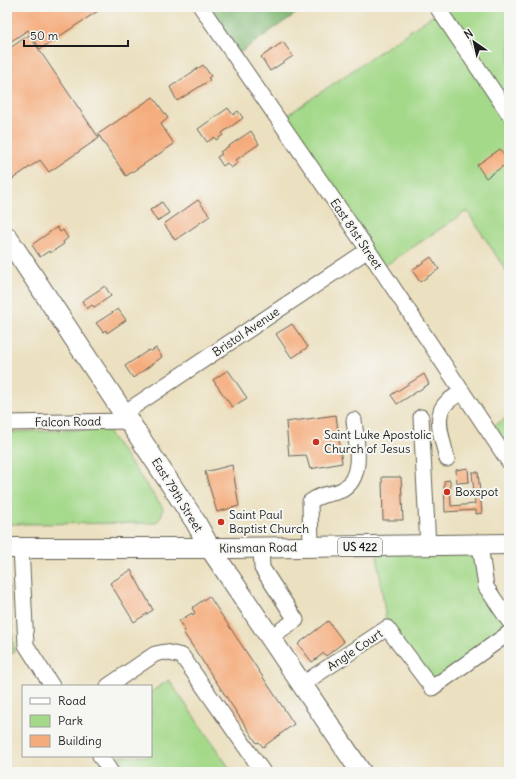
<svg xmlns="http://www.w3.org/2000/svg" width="516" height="779" font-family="Delius,sans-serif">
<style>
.green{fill:#a4d98a;stroke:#607a53}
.forest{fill:#83b976;stroke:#506a49}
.building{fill:#f5ac7c}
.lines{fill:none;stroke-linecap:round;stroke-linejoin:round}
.minor-casing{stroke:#646155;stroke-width:17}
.major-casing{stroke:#646155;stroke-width:22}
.minor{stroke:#fff;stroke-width:15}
.major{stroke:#fff;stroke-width:20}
.poi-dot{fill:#c8321e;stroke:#f6f6f2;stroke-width:1.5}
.labels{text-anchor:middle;stroke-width:4;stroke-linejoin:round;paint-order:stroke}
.shield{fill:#f6f6f2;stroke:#5d5d5c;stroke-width:1}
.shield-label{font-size:11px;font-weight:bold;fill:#1c1c1c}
.street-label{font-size:12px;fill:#1c1c1c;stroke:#f6f6f2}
.poi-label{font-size:12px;fill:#1c1c1c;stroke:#f6f6f2;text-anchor:start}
</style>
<rect width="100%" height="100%" fill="#f6f6f2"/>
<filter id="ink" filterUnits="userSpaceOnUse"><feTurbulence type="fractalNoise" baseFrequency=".025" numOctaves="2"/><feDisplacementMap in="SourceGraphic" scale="8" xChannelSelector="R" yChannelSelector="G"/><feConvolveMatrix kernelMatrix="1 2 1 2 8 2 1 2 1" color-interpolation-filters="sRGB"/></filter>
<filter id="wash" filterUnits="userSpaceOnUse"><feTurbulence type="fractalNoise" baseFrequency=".012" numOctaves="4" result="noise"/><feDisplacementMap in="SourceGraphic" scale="16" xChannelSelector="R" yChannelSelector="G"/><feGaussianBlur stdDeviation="0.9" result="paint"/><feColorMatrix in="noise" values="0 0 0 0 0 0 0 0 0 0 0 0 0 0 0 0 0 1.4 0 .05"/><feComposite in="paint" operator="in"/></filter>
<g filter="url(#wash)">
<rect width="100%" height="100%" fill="#ebe0bf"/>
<path class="green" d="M 437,7 L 509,7 L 509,275 L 467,211 L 380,269 L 279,121 L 439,11 Z
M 509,416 L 509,462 L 488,430 Z
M 106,429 L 163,508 L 161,517 L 156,523 L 7,524 L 7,432 Z
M 480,545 L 509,633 L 432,688 L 387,628 L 376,547 Z
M 7,567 L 14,653 L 7,655 Z
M 169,680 L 232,772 L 130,772 L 119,756 L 151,756 L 151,692 Z"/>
<path class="forest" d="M 201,7 L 305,7 L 235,56 Z"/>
<g id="blocks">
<path class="building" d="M 7,7 L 104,7 L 40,49 L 28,30 L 7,44 Z
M 29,35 L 99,138 L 49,172 L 40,160 L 11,180 L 7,175 L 7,50 Z
M 283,42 L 293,56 L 270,71 L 261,57 Z
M 203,65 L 211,76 L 208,78 L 210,80 L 177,101 L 170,87 Z
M 153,97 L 168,118 L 161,124 L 174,144 L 126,176 L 98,134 Z
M 228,108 L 233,115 L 238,111 L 243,118 L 222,133 L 223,135 L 216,140 L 215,137 L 207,142 L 198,129 Z
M 251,131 L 259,144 L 236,160 L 238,163 L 231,168 L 227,163 L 223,166 L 217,157 L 222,154 L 220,152 Z
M 500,149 L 509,162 L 486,178 L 477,165 Z
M 198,200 L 210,216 L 175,240 L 164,224 Z
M 162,202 L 169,213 L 157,221 L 150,210 Z
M 57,227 L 60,232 L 63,230 L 68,238 L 63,242 L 64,244 L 50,253 L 49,251 L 40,257 L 32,245 L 33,244 Z
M 431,257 L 439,269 L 420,282 L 412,270 Z
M 105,286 L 111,296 L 96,306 L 94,307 L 92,305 L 87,309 L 82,301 Z
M 118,309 L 126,320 L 107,333 L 106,330 L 103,332 L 96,323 Z
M 292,324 L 308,347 L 292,358 L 276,334 Z
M 156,348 L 162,357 L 133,378 L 125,366 L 149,350 L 151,351 Z
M 228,370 L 247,398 L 232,407 L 213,380 Z
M 424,374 L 429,384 L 397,404 L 391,395 Z
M 336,415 L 342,463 L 310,469 L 306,455 L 289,456 L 286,422 Z
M 232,465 L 239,506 L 217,512 L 205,472 Z
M 468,468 L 469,482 L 457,483 L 456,470 Z
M 472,472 L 478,472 L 482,513 L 476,514 L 476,510 L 445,512 L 444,481 L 450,480 L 451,506 L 475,504 Z
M 382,477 L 401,477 L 403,520 L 383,520 Z
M 131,570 L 153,610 L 134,622 L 110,583 Z
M 209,596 L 294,724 L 263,747 L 259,742 L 257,743 L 183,632 L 185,631 L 179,621 L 192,613 L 193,615 L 195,613 L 192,608 Z
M 328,621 L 344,642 L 326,656 L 324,653 L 312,662 L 298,644 Z"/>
</g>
</g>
<g filter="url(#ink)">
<use href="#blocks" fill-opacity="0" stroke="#646155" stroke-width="1"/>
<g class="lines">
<g class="minor-casing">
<path id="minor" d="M 201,7 L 368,250 L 509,462
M 437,7 L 509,114
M 124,413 L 368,250
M 421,417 L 428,546
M 7,423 L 130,421
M 447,459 C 444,445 436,424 441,411 C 444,402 455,396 462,392
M 480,545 L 486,587 L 509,621
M 311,547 L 310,502 C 323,492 329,496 342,490 C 365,477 356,441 354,420
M 21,548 L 26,645 L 52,686
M 261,548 L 262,568 L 296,620 L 270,637
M 301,685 L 387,628 L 432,688 L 509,633
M 108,686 L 155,654 L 165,652 L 182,656 L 263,772
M 100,756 L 111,772"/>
</g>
<g class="major-casing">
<path id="major" d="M 7,237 L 195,521 L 210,548 L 361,772
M 7,548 L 235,548 L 509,544"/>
</g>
<use href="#minor" class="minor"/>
<use href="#major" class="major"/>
</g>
</g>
<g class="poi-dot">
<circle cx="316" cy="442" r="4"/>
<circle cx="447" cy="492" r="4"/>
<circle cx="221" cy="522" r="4"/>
</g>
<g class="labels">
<rect class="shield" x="338" y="538" width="44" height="18" rx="3"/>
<g class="shield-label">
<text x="360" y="551">US 422</text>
</g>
<g class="street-label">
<text transform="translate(356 234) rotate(56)" y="4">East 81st Street</text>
<text transform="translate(246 332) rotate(-34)" y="4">Bristol Avenue</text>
<text transform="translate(68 422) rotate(-1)" y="4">Falcon Road</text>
<text transform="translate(177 495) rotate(58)" y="4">East 79th Street</text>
<text transform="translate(258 548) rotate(-1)" y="4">Kinsman Road</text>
<text transform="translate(355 650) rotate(-34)" y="4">Angle Court</text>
</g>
<g class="poi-label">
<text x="324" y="439">Saint Luke Apostolic<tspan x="324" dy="14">Church of Jesus</tspan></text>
<text x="455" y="496">Boxspot</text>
<text x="229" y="519">Saint Paul<tspan x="229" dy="14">Baptist Church</tspan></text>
</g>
</g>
<rect width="516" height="779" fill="none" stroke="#f6f6f2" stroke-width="24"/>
<rect x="22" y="685" width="130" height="72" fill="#f6f6f2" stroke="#9f9f9c"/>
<rect x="30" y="698" width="20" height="6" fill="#ffffff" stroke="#9f9f9c"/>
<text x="58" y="705" font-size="12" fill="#1c1c1c">Road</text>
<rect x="30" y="715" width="20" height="12" fill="#a4d98a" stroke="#9f9f9c"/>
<text x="58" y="725" font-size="12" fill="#1c1c1c">Park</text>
<rect x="30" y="735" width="20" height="12" fill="#f5ac7c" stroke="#9f9f9c"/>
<text x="58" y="745" font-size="12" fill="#1c1c1c">Building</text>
<g transform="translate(474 42) rotate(326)" stroke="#f6f6f2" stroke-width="3" paint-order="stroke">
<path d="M0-3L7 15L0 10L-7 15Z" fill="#1c1c1c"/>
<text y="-6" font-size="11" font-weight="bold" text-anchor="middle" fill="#1c1c1c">N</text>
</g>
<path d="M24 40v6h104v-6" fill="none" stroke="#1c1c1c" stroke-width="2"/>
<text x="30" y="40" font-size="12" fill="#1c1c1c" stroke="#f6f6f2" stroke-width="3" paint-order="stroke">50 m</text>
</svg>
